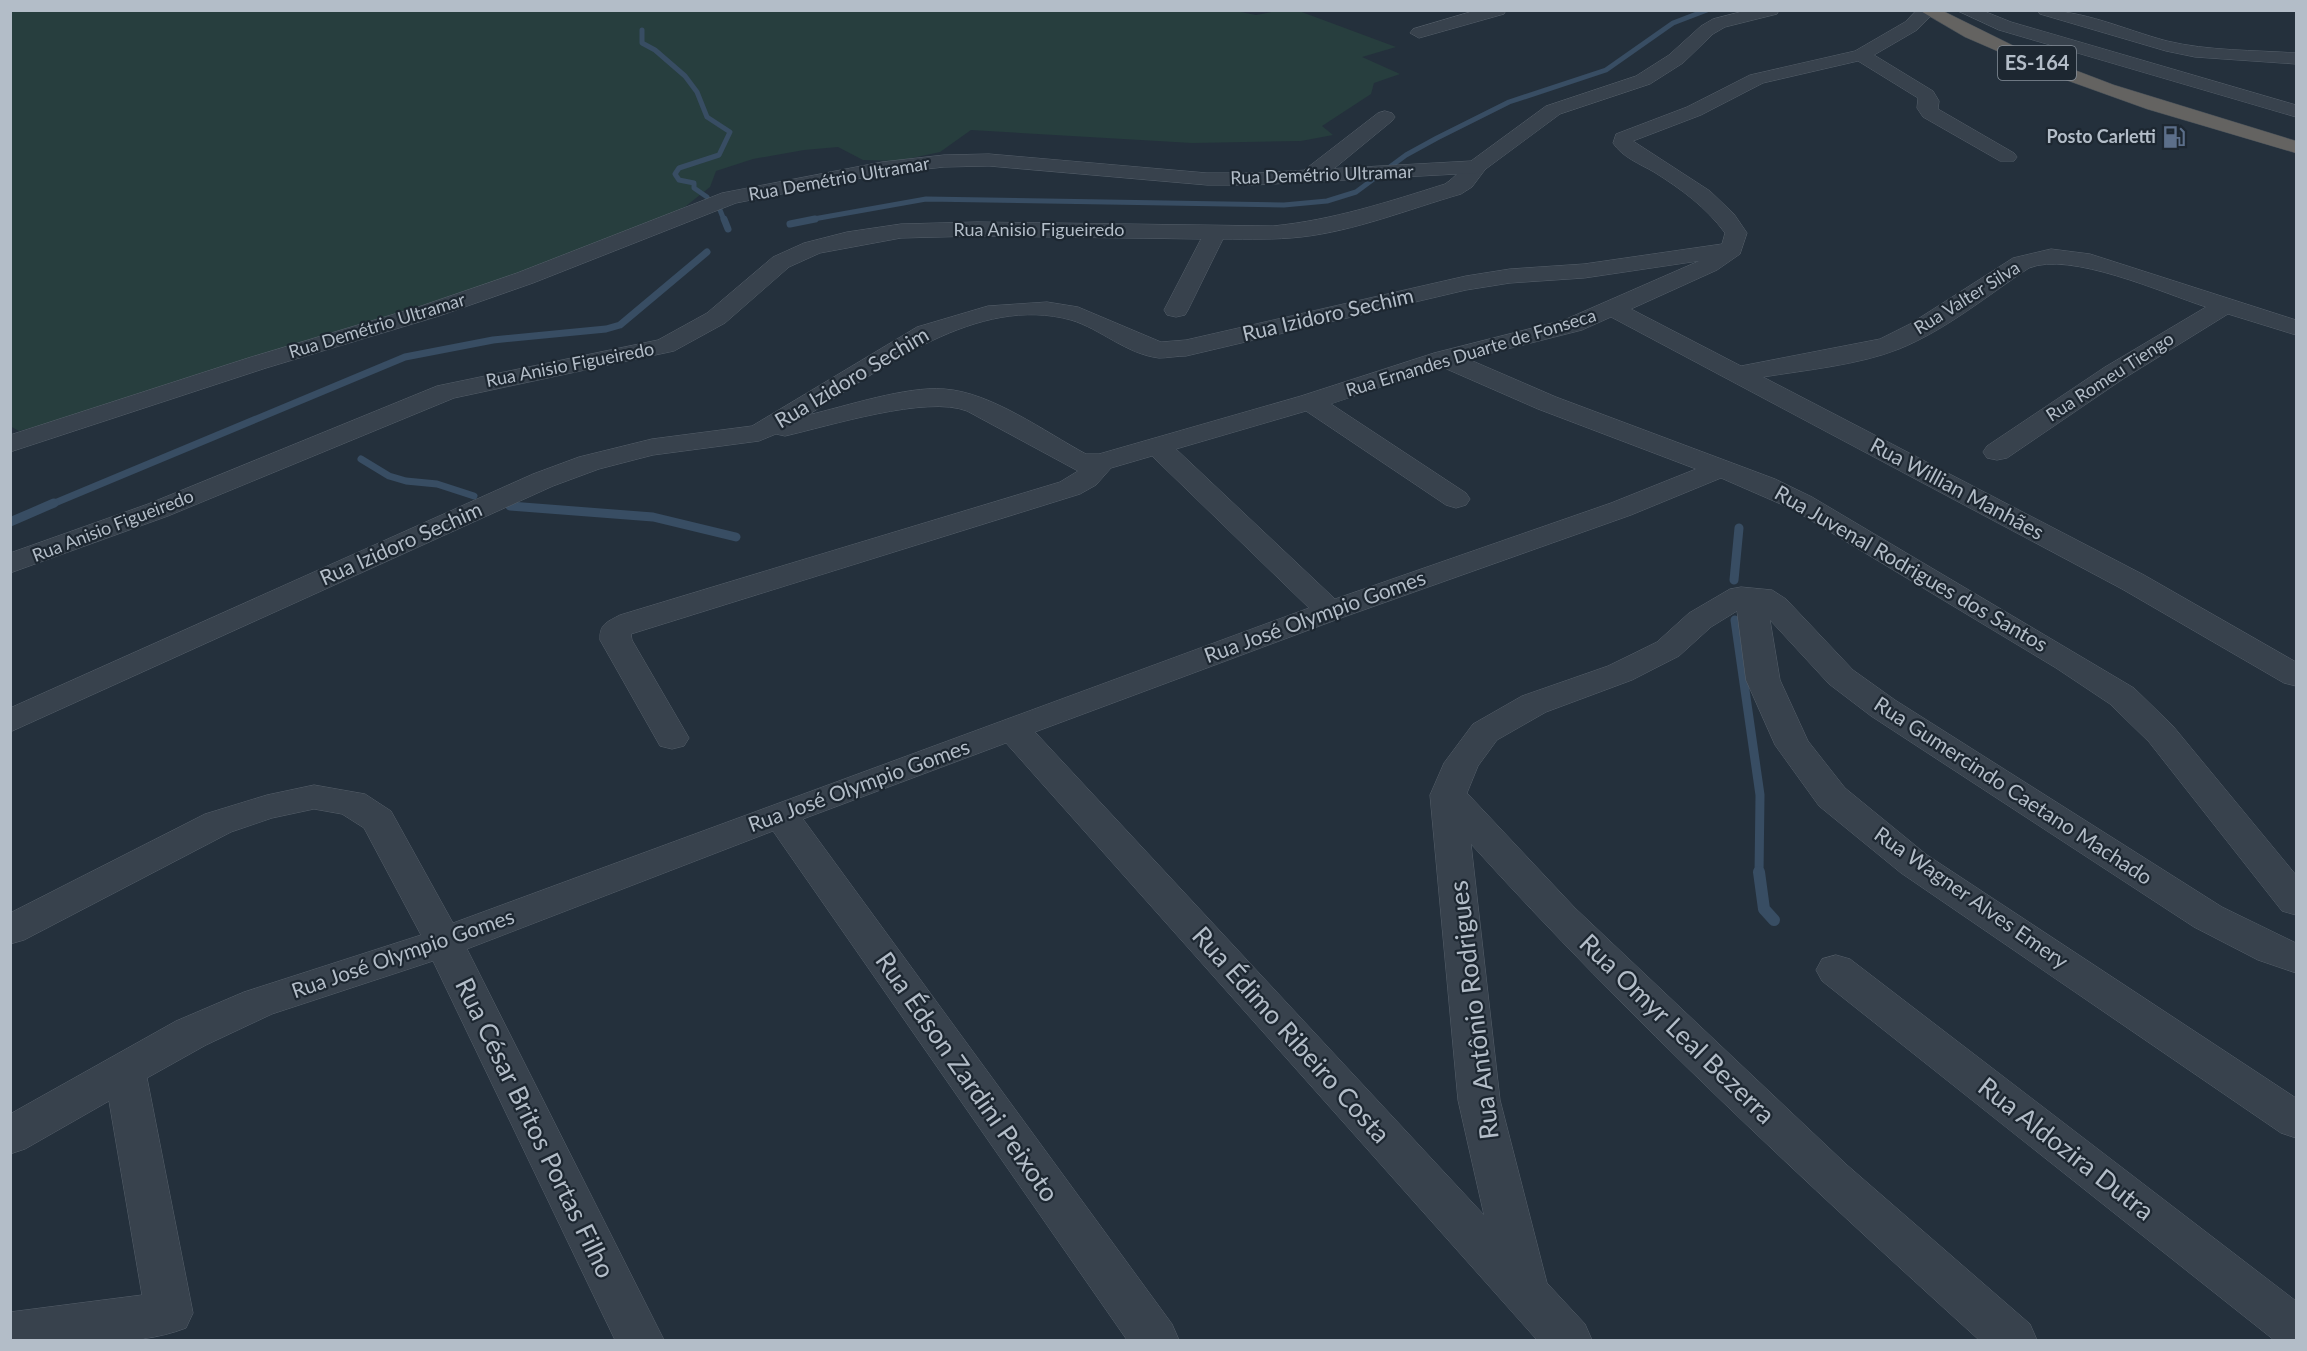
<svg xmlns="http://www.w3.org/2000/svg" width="2307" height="1351" font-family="Lato,sans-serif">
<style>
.green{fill:#273e3e}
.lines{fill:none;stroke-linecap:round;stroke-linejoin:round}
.stream-far3{stroke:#384d63;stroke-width:5}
.stream-far2{stroke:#384d63;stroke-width:7}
.stream-far1{stroke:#384d63;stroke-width:9}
.stream{stroke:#384d63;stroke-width:12}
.minor-casing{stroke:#56606b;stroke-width:1}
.tertiary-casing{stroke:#56606b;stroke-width:1}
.trunk-casing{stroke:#434d57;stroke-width:1}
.minor{fill:#38424d;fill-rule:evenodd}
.tertiary{fill:#38424d;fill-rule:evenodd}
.trunk{fill:#646361;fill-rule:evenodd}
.labels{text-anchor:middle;stroke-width:4.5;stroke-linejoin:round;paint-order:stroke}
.far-poi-label{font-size:18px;font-weight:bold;fill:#b3bdc8;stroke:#1d2731;text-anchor:end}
.far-street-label{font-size:18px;fill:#b3bdc8;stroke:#1d2731}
.shield{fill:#1d2731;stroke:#86909b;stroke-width:1.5}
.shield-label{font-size:20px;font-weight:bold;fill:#b3bdc8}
.street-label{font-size:21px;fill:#b3bdc8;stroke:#1d2731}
.near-street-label{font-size:26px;fill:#b3bdc8;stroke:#1d2731}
</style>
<rect width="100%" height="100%" fill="#24303c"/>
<path class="green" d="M 1231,10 L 1256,15 L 1277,11 L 1299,11 L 1396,47 L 1362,57 L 1400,74 L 1374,83 L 1371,94 L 1322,126 L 1333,135 L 1301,141 L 1192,143 L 971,130 L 940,152 L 898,161 L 863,160 L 838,147 L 804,150 L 753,159 L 716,171 L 710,187 L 686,206 L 649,228 L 440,303 L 57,421 L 19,431 L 10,426 L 10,11 Z"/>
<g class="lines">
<path class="stream-far3" d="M 642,30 L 642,43 L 655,50 L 685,76 L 697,92 L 707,117 L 730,132 L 719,155 L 679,168 L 675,174 L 679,180 L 694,183 L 694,188 L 707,197
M 720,210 L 724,220
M 808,220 L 926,199 L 1284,205 L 1327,201 L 1356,192 L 1406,155 L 1437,138 L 1509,102 L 1606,70 L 1673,23 L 1707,10"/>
<path class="stream-far2" d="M 724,219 L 728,229
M 790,224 L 815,219
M 361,459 L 389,476 L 406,481 L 437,484 L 474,496
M 50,505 L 405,357 L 493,340 L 606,329 L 620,325 L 707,252"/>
<path class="stream-far1" d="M 510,506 L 653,517 L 736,537
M 10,522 L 54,503
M 1734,580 L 1739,528
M 1735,620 L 1760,795 L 1759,874"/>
<path class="stream" d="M 1759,872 L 1764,909 L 1774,920"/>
<g class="minor-casing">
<path id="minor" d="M 1477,10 L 1506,10 L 1504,14 L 1419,38 L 1410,33 L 1413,29 Z
M 1917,10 L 1936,11 L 1917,30 L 1874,55 L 1933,91 L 1939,101 L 1938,109 L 2014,153 L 2017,157 L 2014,161 L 2000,161 L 1923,117 L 1917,108 L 1918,98 L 1858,61 L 1763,83 L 1701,115 L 1633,141 L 1710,191 L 1734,214 L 1747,233 L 1740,254 L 1717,270 L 1631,309 L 1741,366 L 1880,339 L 1910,324 L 2013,258 L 2051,249 L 2090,254 L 2296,320 L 2296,335 L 2228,314 L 2123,379 L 2007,458 L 1997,460 L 1987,458 L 1983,452 L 1987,446 L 2105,367 L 2206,307 C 2163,293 2070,251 2029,268 C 1988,295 1946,330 1899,349 C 1859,365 1806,370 1763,377 L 2144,575 L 2296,662 L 2296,686 L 2284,683 L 2122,589 L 1611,317 L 1582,330 L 1468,359 L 1556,397 L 1775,479 L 1812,497 L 2134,688 L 2173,726 L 2296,875 L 2296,915 L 2282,911 L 2149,742 L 2110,704 L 2056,668 L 1792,509 L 1721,478 L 1631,515 L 1341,618 L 1035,732 L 1484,1215 L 1458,1100 L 1430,795 L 1444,763 L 1473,724 L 1522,696 L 1608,666 L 1657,642 L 1689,613 L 1730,589 L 1741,587 L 1772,590 L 1786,599 L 1853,670 L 1895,700 L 2222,907 L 2296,943 L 2296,973 L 2258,960 L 2194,927 L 1871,716 L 1829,684 L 1770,620 L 1780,680 L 1808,741 L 1845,788 L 1927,855 L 2296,1098 L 2296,1138 L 2281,1133 L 1901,873 L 1819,806 L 1775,745 L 1746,680 L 1737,611 L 1711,627 L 1679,656 L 1632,680 L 1546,712 L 1497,740 L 1478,766 L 1467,793 L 1575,908 L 1847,1165 L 2030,1324 L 2037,1340 L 1979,1340 C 1804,1181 1630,1020 1471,844 L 1500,1100 L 1547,1283 L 1585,1324 L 1592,1340 L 1537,1340 L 1006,743 L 803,819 L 1172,1324 L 1179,1340 L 1127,1340 L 773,831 L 467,949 L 664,1340 L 615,1340 L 433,961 L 272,1014 L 206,1045 L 147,1078 L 193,1313 L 186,1328 C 132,1349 67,1340 10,1340 L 10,1312 L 142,1295 L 109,1101 L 25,1149 L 10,1154 L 10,1114 L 176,1021 L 244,992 L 421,935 L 364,828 L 342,814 L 314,809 L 272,818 L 231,832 L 24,940 L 10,944 L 10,913 L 205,814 L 267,795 L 314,785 L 365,794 L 391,811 L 453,923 L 1309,608 L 1152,456 L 1111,468 L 1096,485 L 1080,494 L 631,634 L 632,640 L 689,738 L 684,746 L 672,749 L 660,746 L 600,640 C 599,624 607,622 620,615 L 1060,482 L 1078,471 L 967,411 C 927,395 829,426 785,436 L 776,434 L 759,441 L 653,455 L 599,469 L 553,486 L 10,732 L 10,708 L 533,474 L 579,457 L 652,439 L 752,426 L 917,327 L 988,306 L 1047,302 L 1078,307 L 1161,342 L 1186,340 L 1466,276 L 1510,269 L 1584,264 L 1722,244 L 1725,233 C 1706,207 1681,189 1654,172 C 1640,164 1622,157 1613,143 L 1616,134 L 1687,107 L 1750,75 L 1855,51 L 1905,22 ZM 1699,261 L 1564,320 L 1434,353 L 1301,396 L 1099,454 L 1086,454 C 1045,432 991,392 944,389 C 906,386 847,406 808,415 C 882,369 978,294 1071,320 C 1101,329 1126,354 1159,358 C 1167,358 1177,356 1186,356 L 1466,290 L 1510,283 L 1584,278 ZM 1442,367 L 1538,409 L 1696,469 L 1611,503 L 1335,599 L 1176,449 L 1306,411 L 1446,505 L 1456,508 L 1466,505 L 1470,499 L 1466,493 L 1331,404 Z
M 2038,10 C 2085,10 2122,29 2167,41 C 2208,51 2254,50 2296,53 L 2296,64 L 2195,57 L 2166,51 L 2040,14 Z
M 1385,111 L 1392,113 L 1395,117 L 1392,121 L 1319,181 L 1303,181 L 1300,176 L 1303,171 L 1378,113 Z
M 1476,161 L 1483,163 L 1487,167 L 1472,187 L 1461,194 C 1409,209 1355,231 1301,237 C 1275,240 1249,239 1223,239 L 1188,310 L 1185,315 L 1176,317 L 1167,315 L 1164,310 L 1201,239 L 977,236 L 901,238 L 820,253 L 789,267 L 725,323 L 674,351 L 454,398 L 168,516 L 10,573 L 10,553 L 148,504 L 437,386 L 658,340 L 707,313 L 773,257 L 804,243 L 847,232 L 901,224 L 977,222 L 1273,226 C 1333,220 1388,202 1445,184 C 1456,177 1464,164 1476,161 Z
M 1836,955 L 1850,959 L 2296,1301 L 2296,1340 L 2274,1340 L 1822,981 L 1816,970 L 1822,959 Z"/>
</g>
<g class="tertiary-casing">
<path id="tertiary" d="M 1748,10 L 1779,10 L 1777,14 L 1725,27 L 1713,34 L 1683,63 L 1650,84 L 1560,114 L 1483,171 L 1476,173 L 1254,185 L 1207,185 L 989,166 L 944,167 L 882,174 L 736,203 L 533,283 L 439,316 L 266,368 L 10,452 L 10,435 L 248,358 L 421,306 L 517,273 L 722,193 L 882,162 L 944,155 L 989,154 L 1207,173 L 1254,173 L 1471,161 L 1546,106 L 1636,76 L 1669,55 L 1701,26 L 1713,19 Z
M 1956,10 L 1981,10 L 2011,22 L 2296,105 L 2296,117 L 1999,30 Z"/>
</g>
<g class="trunk-casing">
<path id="trunk" d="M 1919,10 L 1941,10 L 2022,50 L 2114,85 L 2296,141 L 2296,153 L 2147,109 L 2055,76 L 1965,37 Z"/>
</g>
<use href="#minor" class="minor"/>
<use href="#tertiary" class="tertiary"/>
<use href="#trunk" class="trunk"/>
</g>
<defs>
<g id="fuel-bare" transform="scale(1.8)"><path d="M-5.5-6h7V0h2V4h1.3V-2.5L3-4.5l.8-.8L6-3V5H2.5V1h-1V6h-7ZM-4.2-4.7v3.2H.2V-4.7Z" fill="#5c6f8a" stroke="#1d2731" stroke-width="2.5" paint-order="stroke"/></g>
</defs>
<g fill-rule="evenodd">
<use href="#fuel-bare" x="2174" y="137"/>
</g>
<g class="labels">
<g class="far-poi-label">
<text x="2156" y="143">Posto Carletti</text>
</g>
<g class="far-street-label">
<text transform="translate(1322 175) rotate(-2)" y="6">Rua Demétrio Ultramar</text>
<text transform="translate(839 179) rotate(-10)" y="6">Rua Demétrio Ultramar</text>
<text x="1039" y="236">Rua Anisio Figueiredo</text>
<text transform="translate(1967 298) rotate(-32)" y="6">Rua Valter Silva</text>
<text transform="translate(377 326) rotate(-17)" y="6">Rua Demétrio Ultramar</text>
<text transform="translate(1471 353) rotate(-17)" y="6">Rua Ernandes Duarte de Fonseca</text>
<text transform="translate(570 365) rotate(-11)" y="6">Rua Anisio Figueiredo</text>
<text transform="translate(2110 377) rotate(-33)" y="6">Rua Romeu Tiengo</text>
<text transform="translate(113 526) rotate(-21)" y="6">Rua Anisio Figueiredo</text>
</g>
<rect class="shield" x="1998" y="46" width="78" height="34" rx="4.5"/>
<g class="shield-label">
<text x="2037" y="70">ES-164</text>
</g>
<g class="street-label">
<text transform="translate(1328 315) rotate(-13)" y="7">Rua Izidoro Sechim</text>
<text transform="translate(852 378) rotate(-31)" y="7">Rua Izidoro Sechim</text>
<text transform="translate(1957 489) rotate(28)" y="7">Rua Willian Manhães</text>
<text transform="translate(401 544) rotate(-24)" y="7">Rua Izidoro Sechim</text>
<text transform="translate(1911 569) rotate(30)" y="7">Rua Juvenal Rodrigues dos Santos</text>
<text transform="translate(1315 617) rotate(-20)" y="7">Rua José Olympio Gomes</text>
<text transform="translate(859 786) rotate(-20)" y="7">Rua José Olympio Gomes</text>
<text transform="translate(2013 791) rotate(33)" y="7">Rua Gumercindo Caetano Machado</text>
<text transform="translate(1971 898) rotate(35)" y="7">Rua Wagner Alves Emery</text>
<text transform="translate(403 954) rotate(-19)" y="7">Rua José Olympio Gomes</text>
</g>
<g class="near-street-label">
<text transform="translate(1474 1010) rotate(-97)" y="9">Rua Antônio Rodrigues</text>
<text transform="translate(1677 1029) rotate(44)" y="9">Rua Omyr Leal Bezerra</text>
<text transform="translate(1291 1035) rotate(48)" y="9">Rua Édimo Ribeiro Costa</text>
<text transform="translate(967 1077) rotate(55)" y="9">Rua Édson Zardini Peixoto</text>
<text transform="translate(535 1128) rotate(64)" y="9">Rua César Britos Portas Filho</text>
<text transform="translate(2066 1149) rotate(38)" y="9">Rua Aldozira Dutra</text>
</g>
</g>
<rect width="2307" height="1351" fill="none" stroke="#b3bdc8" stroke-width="24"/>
</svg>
